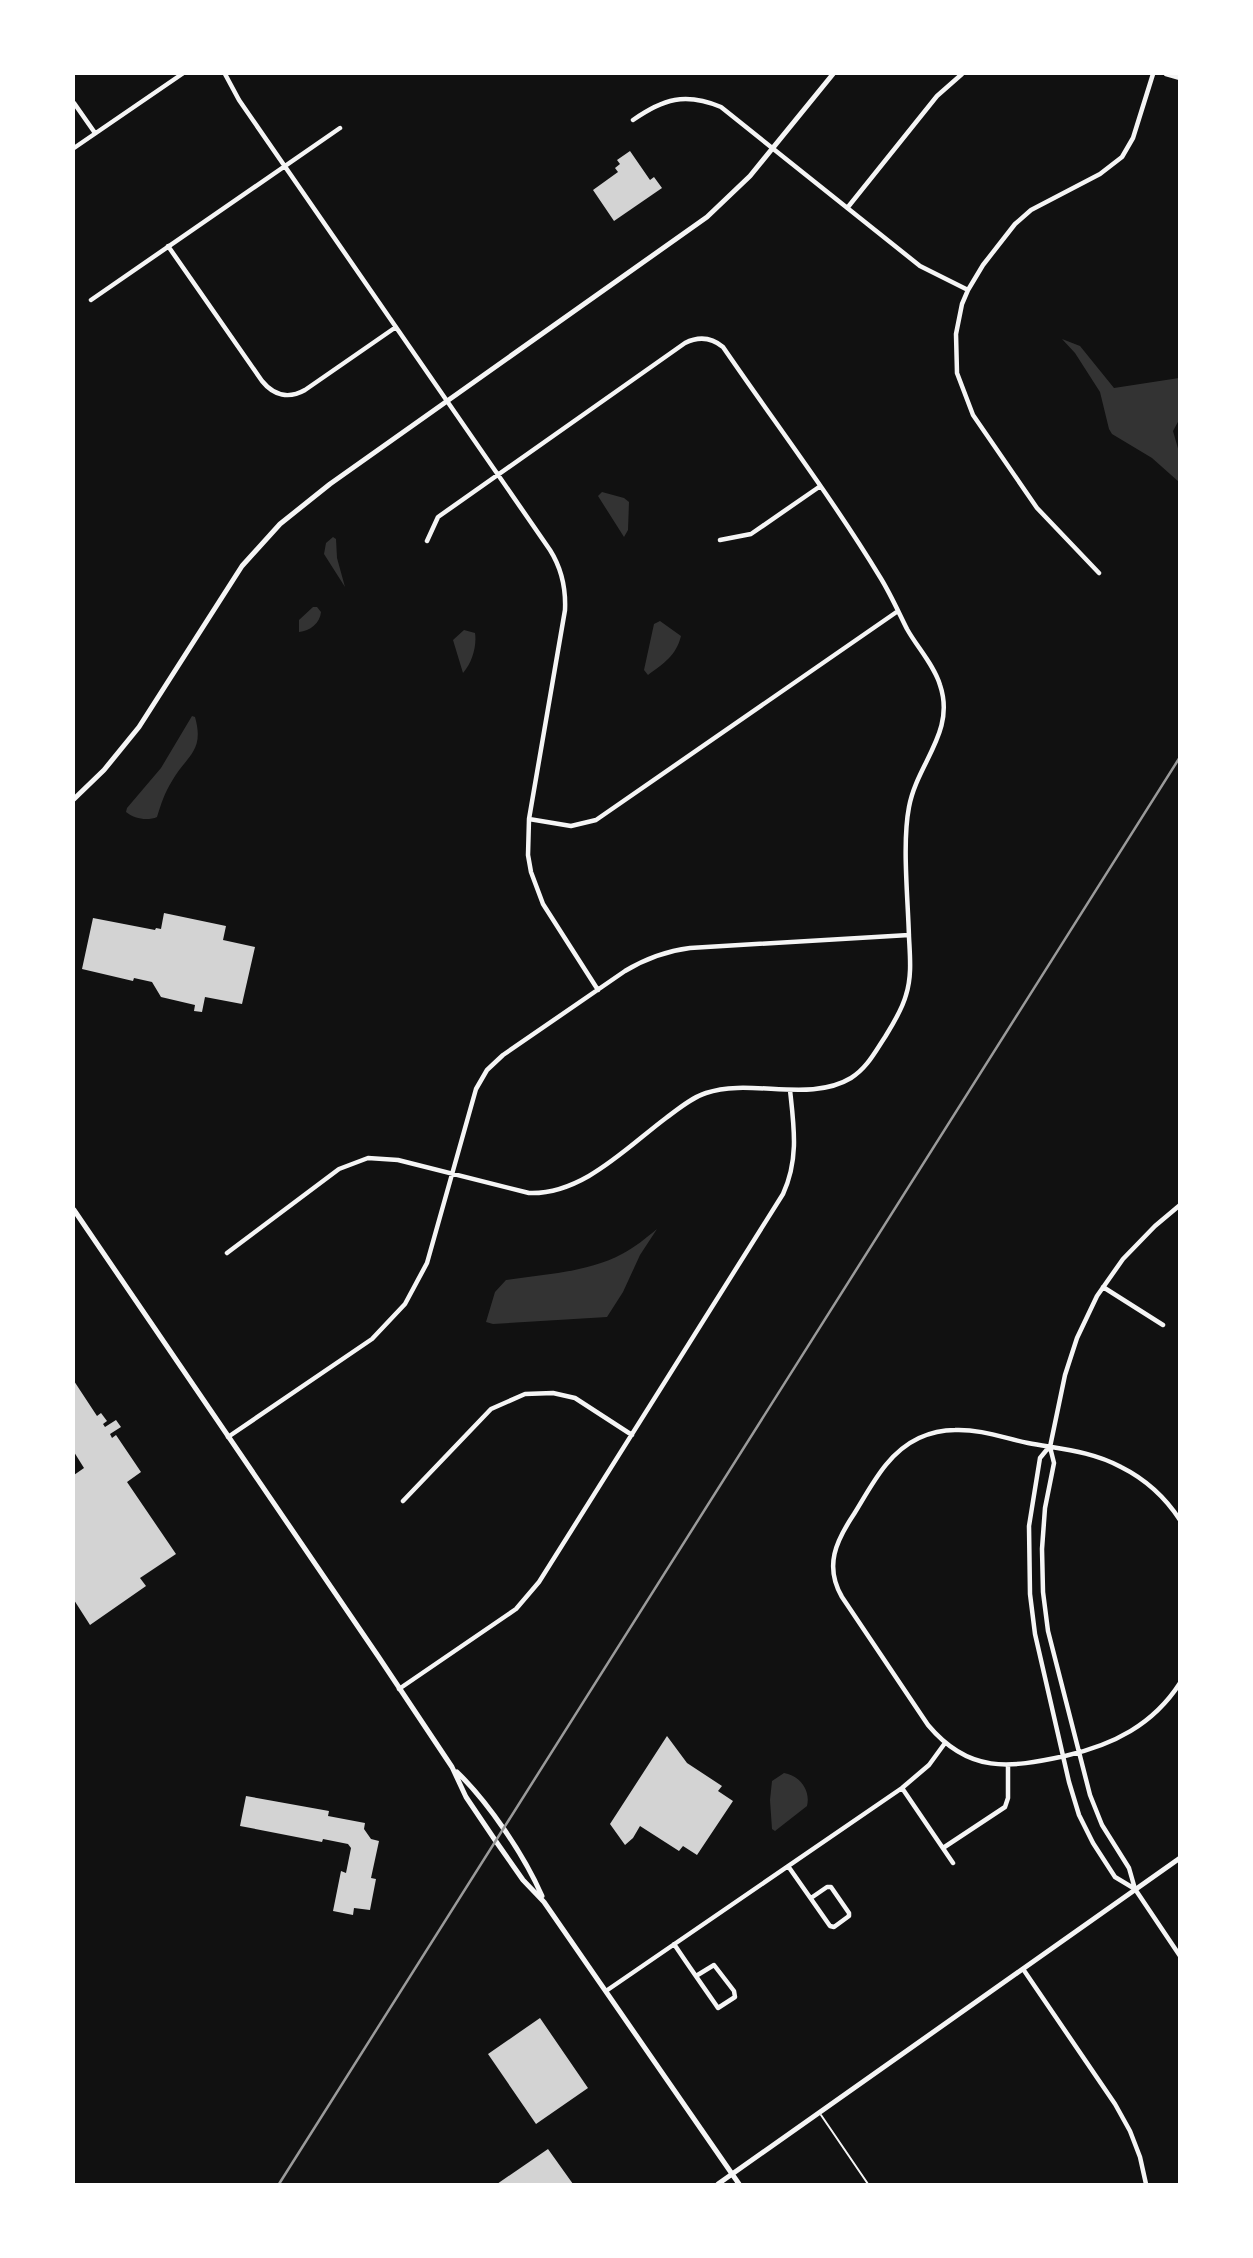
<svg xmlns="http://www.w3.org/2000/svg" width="1253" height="2258" font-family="Raleway,sans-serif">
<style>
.water{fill:#333}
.building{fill:#d3d3d3}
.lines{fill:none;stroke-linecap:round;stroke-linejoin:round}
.service{stroke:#f5f5f5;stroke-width:2}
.minor{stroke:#f5f5f5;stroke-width:4.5}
.tertiary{stroke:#f5f5f5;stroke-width:5}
.rail{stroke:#9a9a9a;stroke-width:2.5}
</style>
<rect width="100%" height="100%" fill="#111"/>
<path class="water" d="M 1062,339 L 1080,346 L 1114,388 L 1179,378 L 1179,420 L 1173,431 L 1179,452 L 1179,482 L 1152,458 L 1112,434 L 1109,429 L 1100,392 L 1075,353 Z
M 602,492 L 624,498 L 629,502 L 628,530 L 624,537 L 598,496 Z
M 333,537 L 336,539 L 337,558 L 345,587 L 324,554 L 326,543 Z
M 313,607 L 317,607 L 321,612 C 320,623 310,631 299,632 L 299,620 Z
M 660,621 L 681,636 C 676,656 664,663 648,675 L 644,670 L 654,624 Z
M 464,630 L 475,633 C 477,646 472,663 463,673 L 453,640 Z
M 192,716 L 195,717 C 205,752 186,756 172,781 C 165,792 161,804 157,817 C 148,821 134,819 126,812 L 127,808 L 161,768 Z
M 657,1229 L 640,1255 L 623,1292 L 607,1317 L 493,1324 L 486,1322 L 495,1292 L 506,1280 C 544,1274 586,1273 622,1254 C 634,1248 646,1238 657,1229 Z
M 784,1773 C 799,1775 811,1790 807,1806 L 775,1831 L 772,1829 L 770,1800 L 772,1781 Z"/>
<path class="building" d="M 630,151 L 650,180 L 654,177 L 662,188 L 614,221 L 593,190 L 618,172 L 615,168 L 620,164 L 617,160 Z
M 164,913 L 226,926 L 223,940 L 255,947 L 242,1004 L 205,997 L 202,1012 L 194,1011 L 195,1005 L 161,997 L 152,982 L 134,978 L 133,981 L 82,969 L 93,918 L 155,930 L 156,928 L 161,929 Z
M 74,1381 L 97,1416 L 101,1413 L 107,1421 L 103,1424 L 105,1427 L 116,1420 L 121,1427 L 110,1434 L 112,1438 L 116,1435 L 141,1472 L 127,1482 L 176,1554 L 140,1578 L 146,1586 L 90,1625 L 74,1600 L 74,1475 L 84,1468 L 74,1452 Z
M 667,1736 L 687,1763 L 722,1786 L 718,1791 L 733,1801 L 697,1855 L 683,1846 L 679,1851 L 640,1826 L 633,1838 L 625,1845 L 610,1824 Z
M 246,1796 L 329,1811 L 328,1816 L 365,1823 L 364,1829 L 371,1839 L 379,1841 L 371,1878 L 376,1879 L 370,1910 L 354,1908 L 353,1915 L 333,1911 L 341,1871 L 346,1873 L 351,1848 L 348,1844 L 323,1839 L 322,1842 L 240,1826 Z
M 540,2018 L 588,2088 L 536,2124 L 488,2054 Z
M 548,2149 L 573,2184 L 497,2184 Z"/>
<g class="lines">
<path class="service" d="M 821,2115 L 868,2184"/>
<path class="minor" d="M 225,74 L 239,100 L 550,550 C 562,569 566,588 565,610 L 529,819 L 528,855 L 531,872 L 543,904 L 598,990
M 1166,74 L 1180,78
M 74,103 L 95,133
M 633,120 C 663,99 685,92 721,107 L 920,266 L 968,290
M 74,148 L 182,74
M 848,207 L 937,96 L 962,74
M 168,246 L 262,381 C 274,396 289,399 305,390 L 396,327
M 91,300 L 340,128
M 720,540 L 751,534 L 819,487
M 1099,573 L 1037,508 L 973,415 L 957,373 L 956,334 L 962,304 L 968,290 L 983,265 L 1015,224 L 1031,210 L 1100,174 L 1122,157 L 1133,138 L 1153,74
M 529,819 L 571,826 L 596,820 L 898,611
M 1180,1205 L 1155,1226 L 1123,1259 L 1097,1296 L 1077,1338 L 1065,1375 L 1050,1447 L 1054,1463 L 1045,1508 L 1042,1549 L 1043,1592 L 1048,1631 L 1090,1795 L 1102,1825 L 1129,1868 L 1135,1889 L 1180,1956
M 227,1253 L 339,1169 L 368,1158 L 398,1160 L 529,1193 C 582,1195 626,1148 666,1118 C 678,1109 691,1098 706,1093 C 750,1078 810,1103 851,1078 C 867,1068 875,1052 885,1037 C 893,1024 902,1010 906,995 C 912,976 910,957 909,937 C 908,899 902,843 909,807 C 917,763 956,732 940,685 C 934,665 917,647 907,629 C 898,611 890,593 880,577 C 832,498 775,423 723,347 C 711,337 699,336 685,343 L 438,517 L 427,541
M 1103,1287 L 1163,1325
M 228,1437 L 372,1339 L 405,1304 L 427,1263 L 476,1089 L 487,1070 L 503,1055 L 625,971 C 645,959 666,951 690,948 L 909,935
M 1049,1447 L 1040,1458 L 1029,1526 L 1030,1594 L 1035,1634 L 1069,1782 L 1079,1815 L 1093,1843 L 1115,1877 L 1135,1889
M 403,1501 L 491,1409 L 525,1394 L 553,1393 L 575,1398 L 632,1435
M 1180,1520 C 1165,1497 1145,1479 1121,1467 C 1092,1451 1060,1449 1028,1443 C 1004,1438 980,1429 955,1430 C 943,1430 930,1433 919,1438 C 887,1453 872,1485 854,1514 C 836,1541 824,1566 842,1597 L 928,1725 C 969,1774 1009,1768 1065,1756 C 1113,1745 1153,1725 1180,1683
M 399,1689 L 516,1609 L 539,1582 L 783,1194 C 799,1159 794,1127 790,1090
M 902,1788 L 953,1863
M 943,1848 L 1005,1807 L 1008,1798 L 1008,1766
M 788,1866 L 830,1926 L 834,1927 L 849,1916 L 849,1913 L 831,1887 L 827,1887 L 811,1898
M 674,1944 C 688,1965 702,1985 716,2005 L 718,2008 L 735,1997 L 734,1991 L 714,1965 L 696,1976
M 1023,1969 L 1115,2104 L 1130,2131 L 1140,2157 L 1146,2184
M 606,1991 L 902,1788 L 929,1765 L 945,1743"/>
<path class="tertiary" d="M 74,799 L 104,770 L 139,727 L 242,566 L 280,524 L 330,484 L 707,217 L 750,176 L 833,74
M 74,1210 L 378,1656 L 452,1767 L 466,1797 L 495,1840 L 523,1880 L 544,1902 L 739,2184
M 457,1772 C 489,1803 524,1855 542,1896
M 718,2184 L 1180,1858"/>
<path class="rail" d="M 279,2184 L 1180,757"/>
</g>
<rect width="1253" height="2258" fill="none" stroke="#ffffff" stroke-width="150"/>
</svg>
